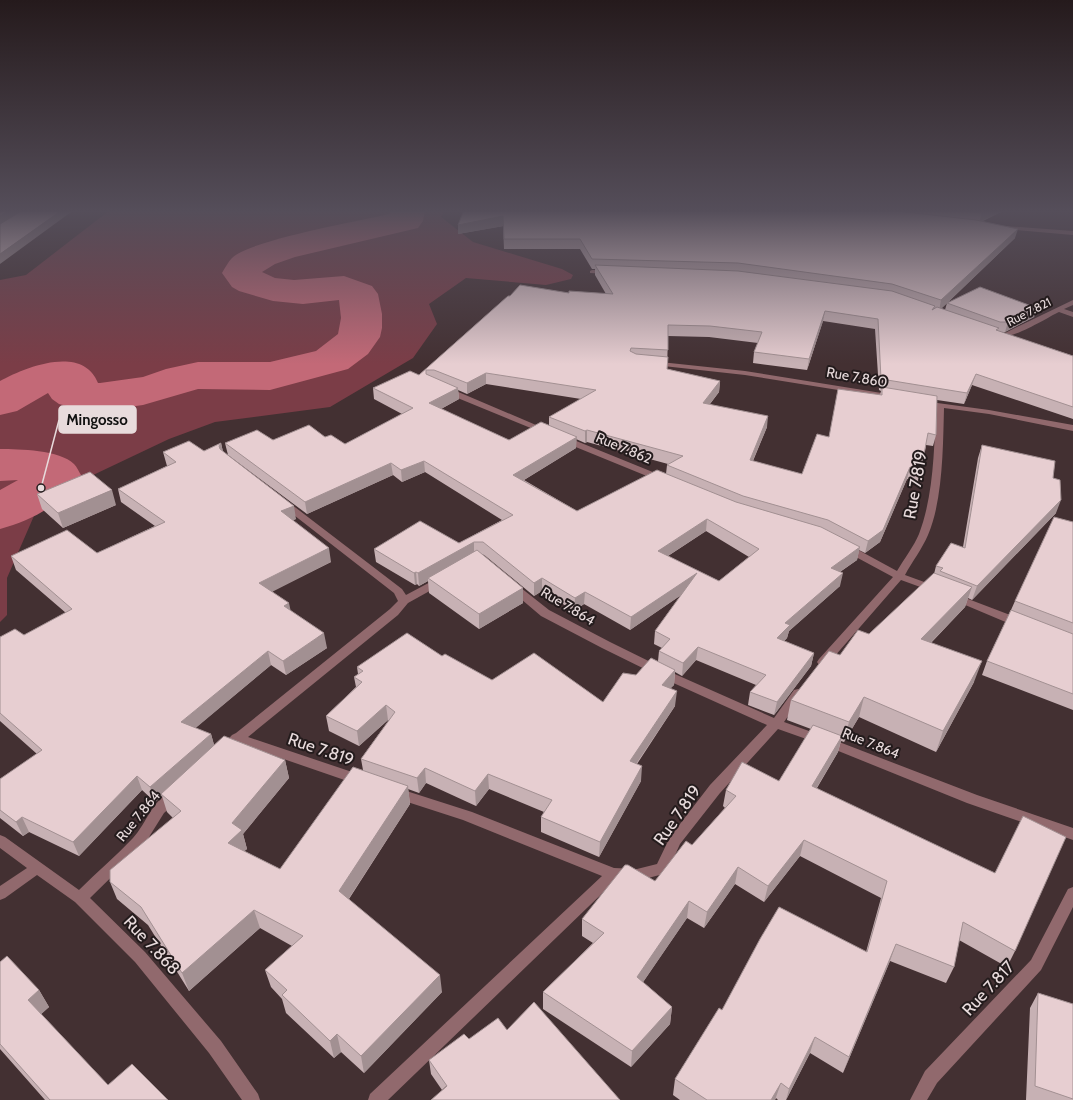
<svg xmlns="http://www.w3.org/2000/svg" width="1073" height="1100" font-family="Cabin,sans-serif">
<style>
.green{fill:#7b3d47}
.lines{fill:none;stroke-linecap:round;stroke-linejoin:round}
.river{fill:#c36977;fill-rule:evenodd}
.minor{fill:#91696d;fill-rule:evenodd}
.wall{fill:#c7b1b4;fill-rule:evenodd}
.shaded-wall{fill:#a29092}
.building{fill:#e7ced1;stroke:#a29092;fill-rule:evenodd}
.labels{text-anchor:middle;stroke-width:4;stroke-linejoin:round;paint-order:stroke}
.far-street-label{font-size:12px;fill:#e8dbdc;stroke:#231b1c}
.street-label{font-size:14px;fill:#e8dbdc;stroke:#231b1c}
.near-street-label{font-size:17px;fill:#e8dbdc;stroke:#231b1c}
.leader{fill:none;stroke:#e8dbdc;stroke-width:1.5}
.callout-dot{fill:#e8dbdc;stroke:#231b1c;stroke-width:1.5}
.callout{fill:#e8dbdc;stroke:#e8dbdc;stroke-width:1.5}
.callout-label{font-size:15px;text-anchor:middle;font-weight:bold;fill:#111}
</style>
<rect width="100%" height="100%" fill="#433032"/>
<path class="green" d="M 110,210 L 445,210 L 441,217 L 473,242 L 562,269 L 573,275 L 571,279 L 546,285 L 466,278 L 429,304 L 437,324 L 413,358 L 330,407 L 215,422 L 169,439 L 51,495 L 40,502 L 7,578 L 7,615 L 0,622 L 0,280 L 26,275 Z"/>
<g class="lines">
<path class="river" d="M 391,210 L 425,210 L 423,221 L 418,228 L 295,257 L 275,264 L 262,272 L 275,278 L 294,280 L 344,276 L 372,286 L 378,294 L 382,314 L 382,328 L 380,337 L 368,354 L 348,369 L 270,390 L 198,389 L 143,405 L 100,411 L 87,411 L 59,404 L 52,399 L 48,393 L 17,411 L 0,415 L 0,381 C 25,367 83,344 98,383 L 100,383 L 143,377 L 166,369 L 198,362 L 270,362 L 316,351 L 338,334 L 341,318 L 339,300 L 303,304 L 273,301 L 239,291 L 232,287 L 222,273 C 225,268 228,262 232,258 C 250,240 360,221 389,214 Z
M 0,449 C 19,449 60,450 74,464 C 77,467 79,472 81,475 C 61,504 34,520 0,529 L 0,490 L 18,480 L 0,481 Z"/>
<path class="minor" d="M 1005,226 L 1073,231 L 1073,235 L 1003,229 L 1002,228 Z
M 592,270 L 609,270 L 612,272 L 609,274 L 590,273 L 590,271 Z
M 1073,300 L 1073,305 L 1064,309 L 1073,312 L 1073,317 L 1059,312 C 1046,318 1005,345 993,335 L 994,333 L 1005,333 L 1011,330 Z
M 651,361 L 745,371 L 894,395 L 898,397 L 894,399 L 745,375 L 654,365 L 651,365 Z
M 443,388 L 449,388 L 550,431 L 549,433 L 543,433 L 443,392 Z
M 930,402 L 989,410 L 1073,425 L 1073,431 L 989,414 L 944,408 C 943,446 943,500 928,535 C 922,549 912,562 905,575 L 938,587 L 939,589 L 934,592 L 901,580 L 827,665 L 819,665 L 817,662 L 819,659 L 893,577 L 843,550 L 842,548 L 843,546 L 851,546 L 897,571 C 904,559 914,546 919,534 C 934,494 934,449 936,407 L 930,406 L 929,404 Z
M 564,436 L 665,477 L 667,479 L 665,481 L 659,481 L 561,441 L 560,439 L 561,437 Z
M 284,500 L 287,501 L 402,589 L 406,595 L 436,579 L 440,578 L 445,581 L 444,583 L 408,603 L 398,615 L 248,737 L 364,776 L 365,780 L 364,784 L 359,785 L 240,744 C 233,749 229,755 221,752 L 219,749 L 232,735 L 236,733 L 390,609 L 398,601 L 394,593 L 281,505 L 279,503 L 281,501 Z
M 512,583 L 516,584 L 549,610 L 610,642 L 677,675 L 774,718 L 794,690 L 798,689 L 802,690 L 804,693 L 784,722 L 834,740 L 977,795 L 1073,828 L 1073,840 L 967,803 L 826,746 L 778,729 L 720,793 L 680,844 L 667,873 L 637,881 L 616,880 L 388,1100 L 368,1100 L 370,1094 L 602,876 L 463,820 L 392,797 L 391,793 L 392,789 L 397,788 L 472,812 L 614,868 L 637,869 L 657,864 L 670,837 L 710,785 L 767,725 L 669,681 L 602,648 L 541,616 L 508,588 L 507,586 Z
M 955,594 L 1023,620 L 1024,623 L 1023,626 L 1015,626 L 951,599 L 950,597 L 951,595 Z
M 175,790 L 180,791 L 181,795 L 180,799 L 164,813 L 144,845 L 90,898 L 145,952 L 221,1041 L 258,1094 L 260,1100 L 242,1100 L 209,1053 L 135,962 L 75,902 L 37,875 L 5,898 L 0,900 L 0,886 L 27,868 L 0,848 L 0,835 L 5,837 L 79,890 C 97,872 116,856 133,838 C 147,823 153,797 175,790 Z
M 1073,887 L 1073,907 L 1041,970 L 937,1083 L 927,1100 L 910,1100 L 925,1071 L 1031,960 L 1068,889 Z"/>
</g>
<path class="wall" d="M 464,210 L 1005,210 L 983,221 L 1015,238 L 947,303 L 1037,308 L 1034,317 L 1005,332 L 1001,332 L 1073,356 L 1073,419 L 972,385 L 964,404 L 937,400 L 936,435 L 933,446 L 926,445 L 921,470 L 918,482 L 907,479 L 880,542 L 865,553 L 859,550 L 857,560 L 840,572 L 840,586 L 789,631 L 787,638 L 784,641 L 814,653 L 811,666 L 774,715 L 748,705 L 750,692 L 756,685 L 696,660 L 682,676 L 675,672 L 674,685 L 670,688 L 675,706 L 637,764 L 641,781 L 599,857 L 541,832 L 541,817 L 544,812 L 489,789 L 476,806 L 426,783 L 419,793 L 408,789 L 410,804 L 349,899 L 442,992 L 364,1073 L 341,1052 L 334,1058 L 286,1013 L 282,999 L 271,987 L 265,970 L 292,946 L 260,928 L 189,991 L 148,925 L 117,899 L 110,882 L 173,818 L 167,812 L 162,796 L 155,802 L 142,790 L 79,856 L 29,832 L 23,836 L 0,818 L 0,779 L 37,754 L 0,721 L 0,637 L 24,635 L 66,613 L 16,570 L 11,556 L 97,553 L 155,526 L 121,502 L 118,489 L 167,466 L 163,452 L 204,451 L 221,443 L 223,452 L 296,519 L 293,520 L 331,562 L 272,591 L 327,648 L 286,675 L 271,665 L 195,728 L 211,734 L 214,745 L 285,760 L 289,778 L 243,834 L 247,849 L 244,851 L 280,869 L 363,770 L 361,759 L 389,720 L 388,720 L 359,746 L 329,731 L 326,716 L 356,687 L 354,677 L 358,674 L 357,667 L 442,656 L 492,680 L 603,702 L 636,675 L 658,661 L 659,651 L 662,648 L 654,644 L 655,631 L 681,595 L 630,630 L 584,604 L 574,611 L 542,591 L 534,596 L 483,554 L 523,603 L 479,629 L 429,593 L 428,581 L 419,586 L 417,584 L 415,585 L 376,562 L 374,549 L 459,543 L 502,520 L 425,472 L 402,482 L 393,475 L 307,514 L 228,455 L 225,443 L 325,437 L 345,444 L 402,414 L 374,399 L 373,388 L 419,375 L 508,296 L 569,293 L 606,294 L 595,275 L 595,269 L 592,269 L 580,249 L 504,249 L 503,226 L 458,234 ZM 947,303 L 945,310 L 941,308 ZM 823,321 L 875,329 L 879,390 L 881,391 L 880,395 L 829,437 L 802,474 L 753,461 L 767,427 L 710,404 L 719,392 L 720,381 L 667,369 L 668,336 L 709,337 L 758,343 L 754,352 L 753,363 L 807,370 ZM 486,384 L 581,399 L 549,417 L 549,425 L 509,440 L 441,409 L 459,399 L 458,390 L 467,394 ZM 576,439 L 585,443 L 587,442 L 668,464 L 667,465 L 666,474 L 577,511 L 524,480 L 576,448 ZM 706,531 L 749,557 L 719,581 L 668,556 Z
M 982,445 L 1053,478 L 1056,513 L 972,600 L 968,598 L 965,607 L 931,643 L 974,682 L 936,752 L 859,717 L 844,742 L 841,741 L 838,752 L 817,788 L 1015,951 L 1007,967 L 959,940 L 954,967 L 946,983 L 890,961 L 843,1073 L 810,1053 L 786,1100 L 778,1100 L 776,1098 L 775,1100 L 680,1100 L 673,1095 L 675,1079 L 722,1010 L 866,952 L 881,898 L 800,856 L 764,902 L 735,884 L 704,928 L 687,918 L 643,982 L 672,1007 L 670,1024 L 631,1067 L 543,1009 L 543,992 L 593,943 L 582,936 L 582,919 L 655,881 L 692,845 L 725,808 L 723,806 L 726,790 L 779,781 L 811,729 L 787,720 L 791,700 L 840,655 L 869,634 L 934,574 L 936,566 L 963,547 L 978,458 Z
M 37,494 L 116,505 L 63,528 L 42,509 Z
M 1073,522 L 1073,710 L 982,675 L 987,661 L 1011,610 L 1015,601 Z
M 0,962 L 39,990 L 49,1007 L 41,1014 L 108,1085 L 168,1100 L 45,1100 L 0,1049 Z
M 1038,993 L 1073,1004 L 1073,1100 L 1026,1100 L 1030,1008 Z
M 507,1030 L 442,1090 L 431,1074 L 429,1060 L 469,1039 Z"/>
<path class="shaded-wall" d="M 10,210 L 25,210 L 0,224 L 0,216 Z
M 62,210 L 71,210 L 71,212 L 0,264 L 0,254 Z
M 988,210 L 1005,210 L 979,222 L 982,213 Z
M 503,216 L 504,226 L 458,234 L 458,225 Z
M 1018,229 L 1015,238 L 939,311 L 941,300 Z
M 1037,308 L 1034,317 L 1005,332 L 1008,322 Z
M 825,311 L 823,321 L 807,370 L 809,359 Z
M 486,373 L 486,384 L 467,394 L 467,383 Z
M 976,374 L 972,385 L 964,404 L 967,393 Z
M 720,381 L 719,392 L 702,414 L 703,403 Z
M 458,388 L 459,399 L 430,415 L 429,403 Z
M 768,416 L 767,427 L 748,472 L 750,460 Z
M 587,430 L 587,442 L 585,443 L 585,431 Z
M 577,437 L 576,448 L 514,486 L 513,475 Z
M 221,443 L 224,456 L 219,446 Z
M 424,461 L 425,472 L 402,482 L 401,470 Z
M 391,463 L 393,475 L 307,514 L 305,502 Z
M 910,467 L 907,479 L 880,542 L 865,553 L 868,541 Z
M 112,490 L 116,505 L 63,528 L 58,513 Z
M 1061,500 L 1056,513 L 972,600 L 977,586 Z
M 294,506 L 296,519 L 283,525 L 281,511 Z
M 707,519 L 706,531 L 657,563 L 658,551 Z
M 474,542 L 474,555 L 428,578 L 428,581 L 419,586 L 418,573 Z
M 860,547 L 857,560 L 828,580 L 831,568 Z
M 329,548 L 331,562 L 262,597 L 259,583 Z
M 416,572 L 417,584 L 415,585 L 414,573 Z
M 697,573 L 696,585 L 630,630 L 631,617 Z
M 843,573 L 840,586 L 789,631 L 787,638 L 775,651 L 777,638 L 785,623 Z
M 542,578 L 542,591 L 534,596 L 534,583 Z
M 972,587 L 965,607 L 915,659 L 921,639 Z
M 523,588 L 523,603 L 479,629 L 479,614 Z
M 585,592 L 584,604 L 574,611 L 575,598 Z
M 289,603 L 292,617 L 284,606 Z
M 324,633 L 327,648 L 286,675 L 283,661 Z
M 698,647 L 696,660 L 682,676 L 683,663 Z
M 268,651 L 271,665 L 185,737 L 181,722 Z
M 814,653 L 811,666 L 774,715 L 777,702 Z
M 982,661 L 974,682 L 936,752 L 943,731 Z
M 675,670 L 674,685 L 660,700 L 662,685 Z
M 677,691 L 675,706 L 628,776 L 630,761 Z
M 864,697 L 859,717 L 844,742 L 849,722 Z
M 386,705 L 388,720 L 359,746 L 357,731 Z
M 211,734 L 215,748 L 161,794 L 162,796 L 155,802 L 150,787 Z
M 842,736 L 838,752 L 808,802 L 812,786 Z
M 285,760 L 289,778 L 243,834 L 247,849 L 233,861 L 228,843 L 232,823 Z
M 642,766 L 641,781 L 599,857 L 600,842 Z
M 425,768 L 426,783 L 419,793 L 417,778 Z
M 488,774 L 489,789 L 476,806 L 475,791 Z
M 137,776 L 142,790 L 79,856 L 73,842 Z
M 408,786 L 410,804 L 342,909 L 339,891 Z
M 22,817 L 29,832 L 23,836 L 16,822 Z
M 804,840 L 800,856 L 764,902 L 768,886 Z
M 738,867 L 735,884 L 704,928 L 707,912 Z
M 689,901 L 687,918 L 635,994 L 637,977 Z
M 254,910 L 260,928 L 189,991 L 182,973 Z
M 896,944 L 890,961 L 843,1073 L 849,1057 Z
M 440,975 L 442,992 L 364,1073 L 361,1056 Z
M 39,990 L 49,1007 L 38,1017 L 28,1000 Z
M 672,1007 L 670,1024 L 631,1067 L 632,1051 Z
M 337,1034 L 341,1052 L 334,1058 L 330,1041 Z
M 815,1037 L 810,1053 L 786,1100 L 789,1089 Z
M 781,1083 L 775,1100 L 771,1100 Z"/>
<path class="building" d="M 0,210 L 10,210 L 0,216 Z
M 23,210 L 62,210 L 0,254 L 0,224 Z
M 464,210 L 888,210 L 976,220 L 1018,229 L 941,300 L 892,284 L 738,263 L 592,259 L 580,239 L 504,239 L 503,216 L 458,225 Z
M 954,210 L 988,210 L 982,213 Z
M 595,265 L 738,271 L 892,291 L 935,306 L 932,310 L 937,307 L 999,328 L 996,330 L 1073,356 L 1073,407 L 976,374 L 967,393 L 881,379 L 878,319 L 825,311 L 809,359 L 754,352 L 762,332 L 710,326 L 668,325 L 668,350 L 631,348 L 630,351 L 636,354 L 668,357 L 667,369 L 720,381 L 703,403 L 768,416 L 750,460 L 802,474 L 817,434 L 829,437 L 838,389 L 882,395 L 882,387 L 937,396 L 936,435 L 928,433 L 921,470 L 910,467 L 883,530 L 868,541 L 828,520 L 743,496 L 667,465 L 683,456 L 587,430 L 585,431 L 549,417 L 596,390 L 486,373 L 467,383 L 434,370 L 426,370 L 426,374 L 458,388 L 429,403 L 509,440 L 541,422 L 577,437 L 513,475 L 577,511 L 657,470 L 736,502 L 821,527 L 860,547 L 831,568 L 843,573 L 785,623 L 790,625 L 777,638 L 814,653 L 777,702 L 750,692 L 766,675 L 698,647 L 683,663 L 659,651 L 670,639 L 655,631 L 697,573 L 631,617 L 585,592 L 575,598 L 542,578 L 534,583 L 483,542 L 474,542 L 418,573 L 416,572 L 414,573 L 374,549 L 420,521 L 459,543 L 513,515 L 424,461 L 401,470 L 391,463 L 305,502 L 225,443 L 257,430 L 273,440 L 309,425 L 325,437 L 331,435 L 345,444 L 413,408 L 373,388 L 410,371 L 419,375 L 508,296 L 510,296 L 520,285 L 569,293 L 569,291 L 613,294 ZM 707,519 L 759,549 L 719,581 L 658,551 Z
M 980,287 L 1037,308 L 1008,322 L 1000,322 L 947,303 Z
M 189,441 L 204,451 L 221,443 L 219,446 L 220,449 L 294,506 L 281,511 L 329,548 L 259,583 L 289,603 L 284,606 L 324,633 L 283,661 L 268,651 L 181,722 L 211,734 L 150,787 L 137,776 L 73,842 L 22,817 L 16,822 L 0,810 L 0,779 L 42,750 L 0,713 L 0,637 L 15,629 L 24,635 L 72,609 L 11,556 L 67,530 L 97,553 L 165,522 L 118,489 L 176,462 L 163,452 Z
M 982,445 L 1055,461 L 1053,478 L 1060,480 L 1061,500 L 977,586 L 940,571 L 943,568 L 936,566 L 951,543 L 965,548 Z
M 90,472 L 112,490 L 58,513 L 37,494 Z
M 1054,517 L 1073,522 L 1073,623 L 1015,601 Z
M 477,550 L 523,588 L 479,614 L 428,578 Z
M 934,573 L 972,587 L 921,639 L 982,661 L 943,731 L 864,697 L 849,722 L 791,700 L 829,651 L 840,655 L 858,630 L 869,634 Z
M 1011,610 L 1073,634 L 1073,694 L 987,661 Z
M 407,633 L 442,656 L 445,654 L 492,680 L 534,653 L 603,702 L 623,673 L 636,675 L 651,658 L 675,670 L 662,685 L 677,691 L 630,761 L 642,766 L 600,842 L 541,817 L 552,800 L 488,774 L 475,791 L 425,768 L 417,778 L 361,759 L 395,712 L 386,705 L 357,731 L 326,716 L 362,682 L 354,677 L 363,671 L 357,667 Z
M 813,725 L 842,736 L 812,786 L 995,873 L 1023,816 L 1066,837 L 1015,951 L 963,922 L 954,967 L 896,944 L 849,1057 L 815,1037 L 789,1089 L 781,1083 L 771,1100 L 707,1100 L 675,1079 L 719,1008 L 722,1010 L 760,939 L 779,907 L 867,952 L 887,881 L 804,840 L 768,886 L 738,867 L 707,912 L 689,901 L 637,977 L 672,1007 L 632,1051 L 543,992 L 604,933 L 582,919 L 625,865 L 628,865 L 655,881 L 686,841 L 692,845 L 736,796 L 726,790 L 742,762 L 779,781 Z
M 224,736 L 285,760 L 232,823 L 242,830 L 228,843 L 280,869 L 353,767 L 408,786 L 339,891 L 440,975 L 361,1056 L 337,1034 L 330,1041 L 282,995 L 287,990 L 265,970 L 303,936 L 254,910 L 182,973 L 141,907 L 110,882 L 110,870 L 181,811 L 161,794 Z
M 7,956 L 39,990 L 28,1000 L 108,1085 L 132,1064 L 168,1100 L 50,1100 L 0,1044 L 0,962 Z
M 1038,993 L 1073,1004 L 1073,1099 L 1035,1086 Z
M 534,1002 L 620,1100 L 431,1100 L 447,1086 L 429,1060 L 464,1034 L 469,1039 L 498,1018 L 507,1030 Z"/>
<linearGradient id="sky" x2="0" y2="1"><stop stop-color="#251a1c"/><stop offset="0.58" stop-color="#554e5a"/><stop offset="1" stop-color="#554e5a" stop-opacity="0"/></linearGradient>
<rect width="1073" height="364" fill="url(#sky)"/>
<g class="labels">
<g class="far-street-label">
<text transform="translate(1029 312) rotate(-27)" y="4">Rue 7.821</text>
</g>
<g class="street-label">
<text transform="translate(857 377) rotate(10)" y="5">Rue 7.860</text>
<text transform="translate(624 448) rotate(23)" y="5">Rue 7.862</text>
<text transform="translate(568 606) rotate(31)" y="5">Rue 7.864</text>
<text transform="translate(871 743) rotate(22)" y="5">Rue 7.864</text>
<text transform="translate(138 816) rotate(-51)" y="5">Rue 7.864</text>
</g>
<g class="near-street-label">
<text transform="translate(915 485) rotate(-80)" y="6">Rue 7.819</text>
<text transform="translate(321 749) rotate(19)" y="6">Rue 7.819</text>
<text transform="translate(677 815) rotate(-55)" y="6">Rue 7.819</text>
<text transform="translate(152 945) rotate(47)" y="6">Rue 7.868</text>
<text transform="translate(988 988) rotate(-47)" y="6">Rue 7.817</text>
</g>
</g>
<path class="leader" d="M41 488L59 420"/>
<circle class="callout-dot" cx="41" cy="488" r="4"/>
<rect class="callout" x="59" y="406" width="77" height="27" rx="4"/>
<g class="callout-label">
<text x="97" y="425">Mingosso</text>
</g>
</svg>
